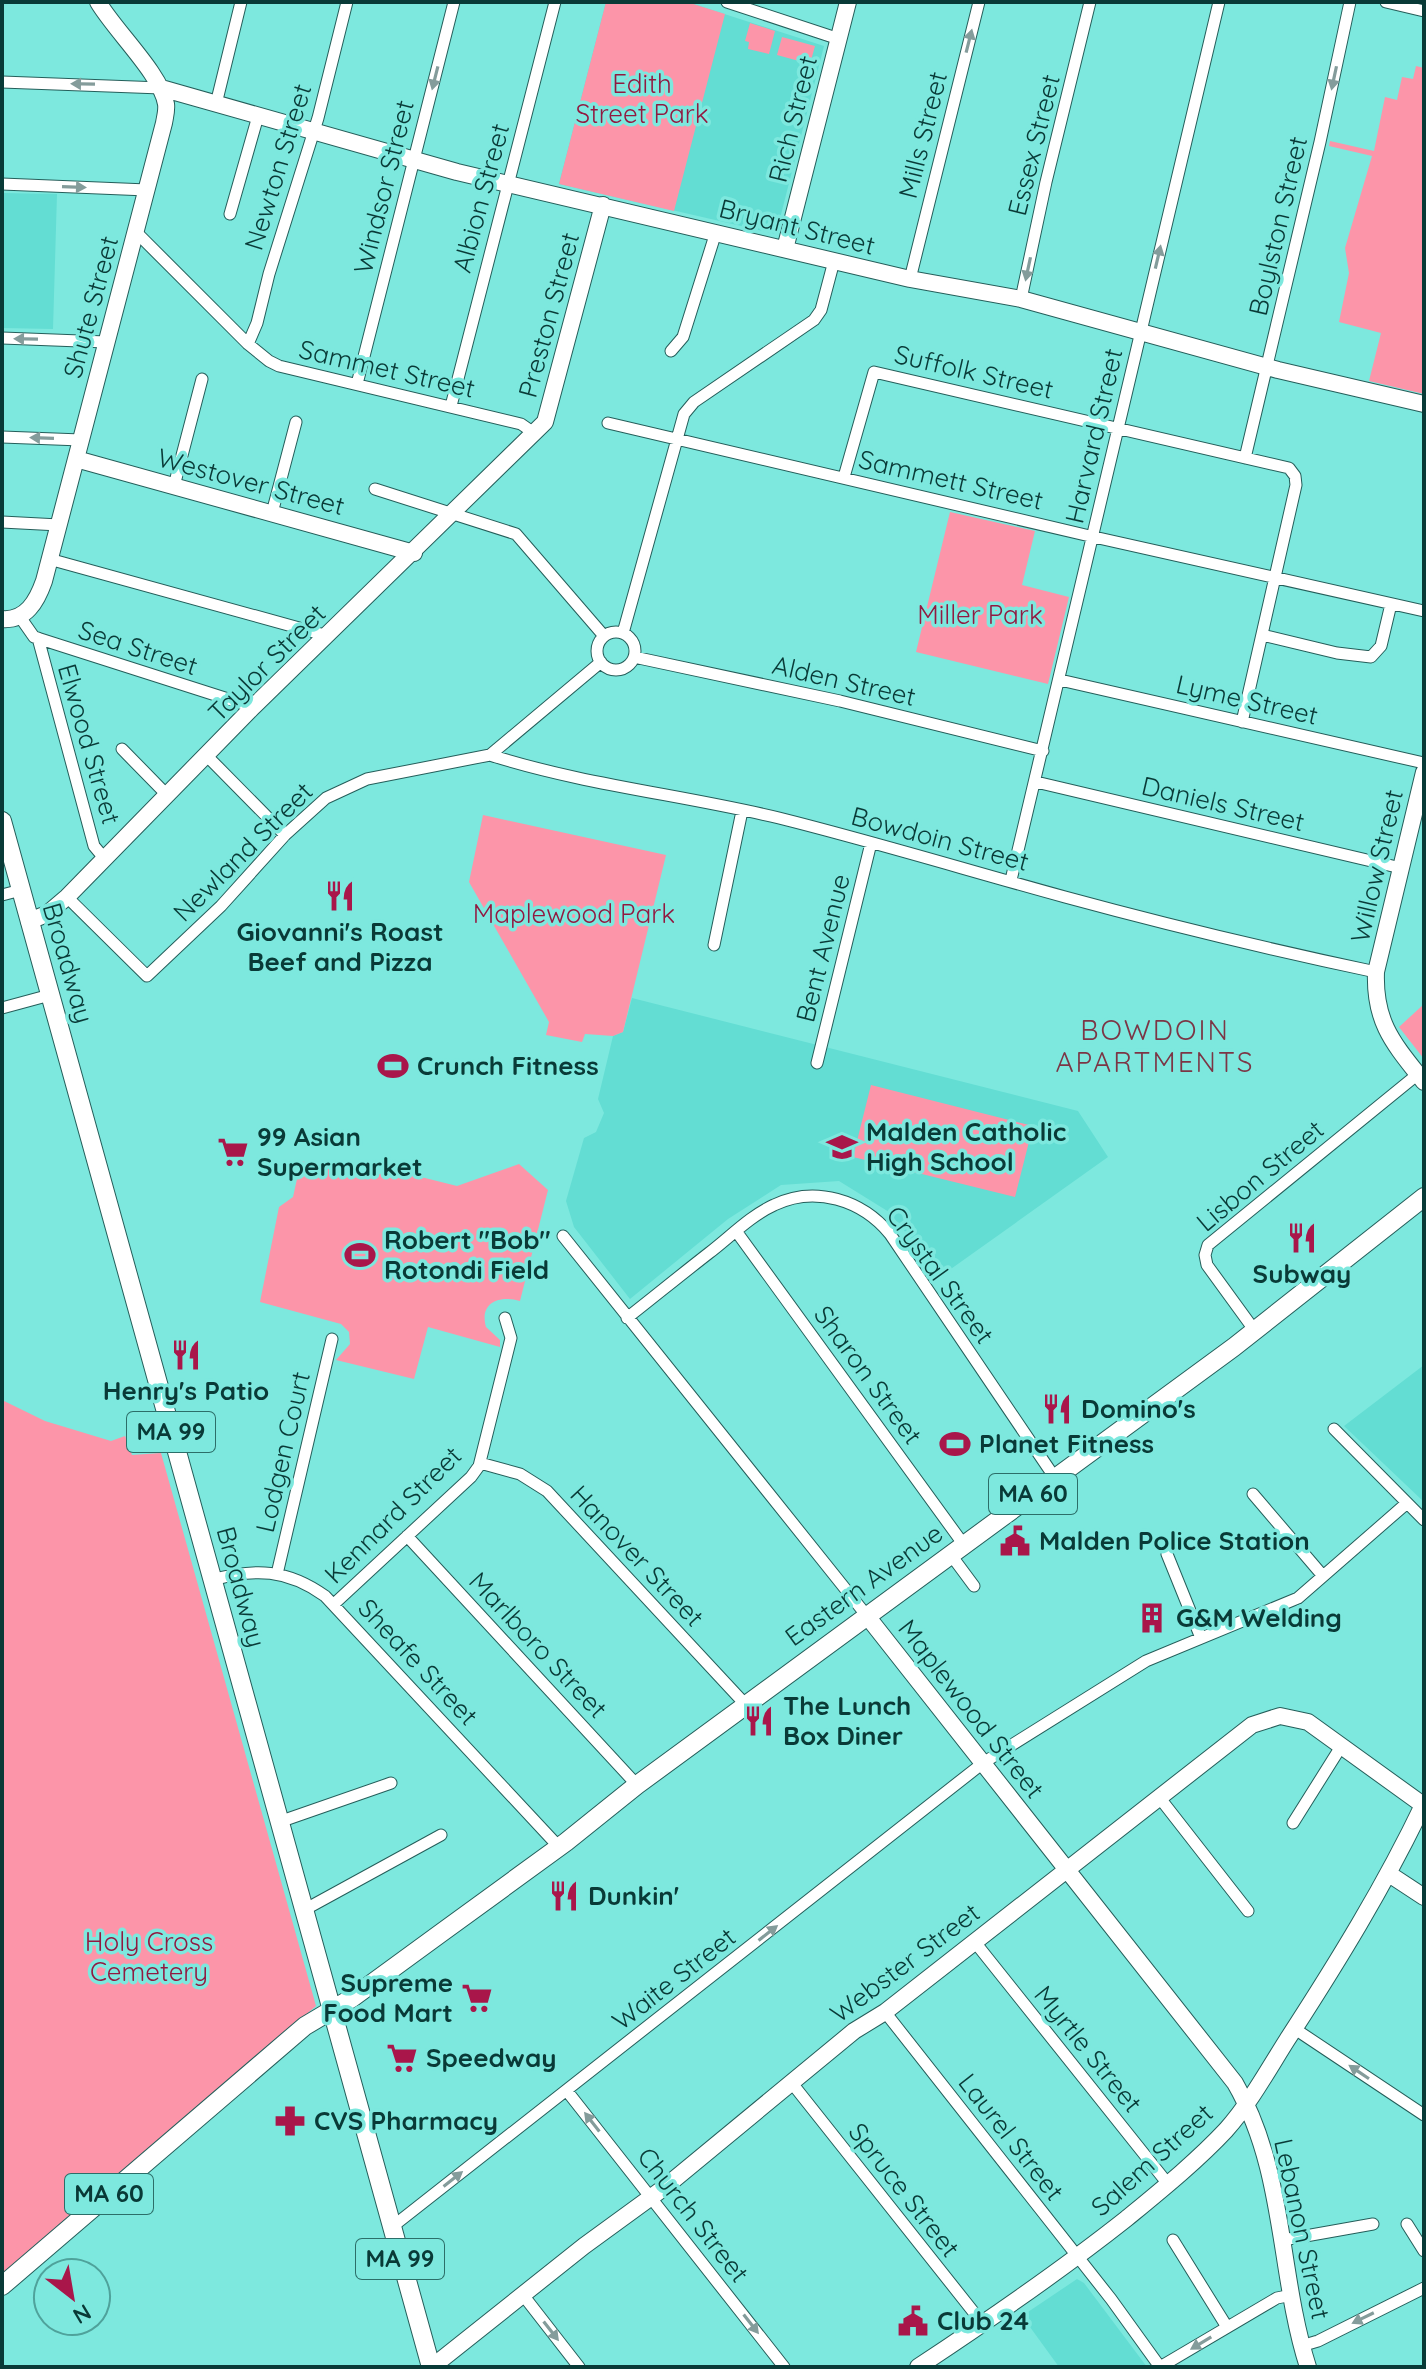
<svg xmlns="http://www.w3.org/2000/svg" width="1426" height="2369" font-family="Quicksand,sans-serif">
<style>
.built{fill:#63ddd3}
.green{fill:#fc95a9}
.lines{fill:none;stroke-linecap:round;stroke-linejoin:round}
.street-casing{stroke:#255e5a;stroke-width:13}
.secondary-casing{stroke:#255e5a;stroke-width:18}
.primary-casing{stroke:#255e5a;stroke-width:20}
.street{stroke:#fff;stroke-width:11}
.secondary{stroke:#fff;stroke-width:16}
.primary{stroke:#fff;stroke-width:18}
.oneway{fill:#849c9b}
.labels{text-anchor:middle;stroke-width:7;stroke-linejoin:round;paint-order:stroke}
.shield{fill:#7de8de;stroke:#2c6e69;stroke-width:2}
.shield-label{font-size:24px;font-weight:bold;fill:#093a37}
.park-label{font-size:26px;fill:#921940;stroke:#7de8de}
.street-label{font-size:26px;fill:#093a37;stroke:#7de8de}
.poi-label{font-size:26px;font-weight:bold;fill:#093a37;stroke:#7de8de;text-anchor:start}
.neighbourhood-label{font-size:28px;letter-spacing:2px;fill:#7c3545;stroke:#7de8de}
</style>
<rect width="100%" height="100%" fill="#7de8de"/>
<path class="built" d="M 606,2 L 687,2 L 824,46 L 776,234 L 559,184 Z
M 2,193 L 57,194 L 53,329 L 2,328 Z
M 632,998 L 1078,1111 L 1108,1157 L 941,1276 L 889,1212 L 839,1181 L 781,1185 L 728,1219 L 630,1299 L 574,1227 L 566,1201 L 584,1138 L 596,1132 L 604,1113 L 598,1099 L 613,1036 L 623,1032 Z
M 1424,1365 L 1424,1502 L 1344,1426 Z
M 1077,2279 L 1084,2283 L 1147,2367 L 1059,2367 L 1022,2316 Z"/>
<path class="green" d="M 606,2 L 687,2 L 725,14 L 674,211 L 559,184 Z
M 750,23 L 775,31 L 769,54 L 748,49 L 749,42 L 745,41 Z
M 782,37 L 815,46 L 810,64 L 777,55 Z
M 1416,66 L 1424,68 L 1424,394 L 1369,381 L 1381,333 L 1339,322 L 1349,273 L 1345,248 L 1372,156 L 1329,146 L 1330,141 L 1374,151 L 1385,97 L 1397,100 L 1402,77 L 1413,79 Z
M 950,512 L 1035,531 L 1022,585 L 1069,597 L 1048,684 L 916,652 Z
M 483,815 L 666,855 L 623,1032 L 613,1036 L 585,1034 L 582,1042 L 546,1035 L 549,1022 L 469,882 Z
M 1424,1004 L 1424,1059 L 1399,1027 Z
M 871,1085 L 1033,1126 L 1015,1197 L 853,1157 Z
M 301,1161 L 362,1177 L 397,1171 L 457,1186 L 519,1164 L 548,1190 L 520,1301 C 500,1295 479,1302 486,1327 L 500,1340 L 500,1347 L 428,1327 L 414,1379 L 336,1360 L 350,1344 L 349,1332 L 341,1324 L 260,1302 L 279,1207 L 293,1197 Z
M 2,1400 L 45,1421 L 111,1441 L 125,1436 L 132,1455 L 161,1453 L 316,2006 L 2,2274 Z"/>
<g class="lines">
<g class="street-casing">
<path id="street" d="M 727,2 L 839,39
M 1386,2 L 1424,11
M 2,82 L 161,88
M 216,104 L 241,2
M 2,184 L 147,190
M 230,214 L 258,116
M 136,232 L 248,344 L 269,361 L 279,366 L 521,424 L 534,433
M 910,279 L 979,2
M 1021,299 L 1046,182 L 1090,2
M 2,338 L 106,342
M 248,344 L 257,323 L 269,274 L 318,118 L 347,2
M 671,351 L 683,337 L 716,232
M 357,384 L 454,2
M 451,406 L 555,2
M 608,423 L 1094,537 L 1424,611
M 2,437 L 81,440
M 1245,458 L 1320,142 L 1350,2
M 844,477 L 874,372 L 1289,468 L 1295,476 L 1296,485 L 1242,722
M 174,486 L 202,379
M 375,489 L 516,534 L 604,636
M 272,513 L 296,422
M 2,522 L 59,525
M 49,559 L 328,636
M 20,617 L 34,637 L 253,707
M597 651a19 19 0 1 1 38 0a19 19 0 1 1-38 0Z
M 623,633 L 684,414 L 694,402 L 814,320 L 821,310 L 834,261
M 1262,635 L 1337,653 L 1371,657 L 1381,646 L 1391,604
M 38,638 L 94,846 L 104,858
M 634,657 L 840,701 L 1043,751
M 1060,680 L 1424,763
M 122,749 L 168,796
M 490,755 C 584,785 684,795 779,818 C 875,842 970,871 1065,897 C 1168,925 1272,950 1376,972
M 207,756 L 285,835
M 1036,782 L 1401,868
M 1011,880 L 1219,2
M 2,895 L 21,890
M 67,897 L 147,976 L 221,906 L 285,835 L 326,798 L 367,779 L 490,755 L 601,662
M 714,945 L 742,811
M 2,1008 L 50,995
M 817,1063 L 871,843
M 736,1231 L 964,1545
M 563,1236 L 867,1616
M 627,1318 C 655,1296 682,1274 709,1253 C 730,1237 750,1216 774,1205 C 815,1185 862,1200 890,1234 L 1055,1478
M 1255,1331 L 1207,1265 L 1205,1255 L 1208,1245 L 1418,1074
M 1334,1429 L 1424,1520
M 480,1463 L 520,1474 L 547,1491 L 745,1704
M 1253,1494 L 1323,1576
M 407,1536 L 637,1785
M 1167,1554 L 1201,1638
M 951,1555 L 974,1586
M 277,1574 L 332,1339
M 212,1580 C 255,1568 287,1569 325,1596 L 559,1847
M 334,1604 L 471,1477 L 479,1466 L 511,1338 L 505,1318
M 1159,1797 L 1248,1911
M 279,1822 L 391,1783
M 1293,1823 L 1342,1745
M 304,1910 L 441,1835
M 974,1941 L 1168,2184
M 885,2012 L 1111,2299 L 1160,2367
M 1295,2029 L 1424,2115
M 791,2082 L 983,2324
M 567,2091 L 784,2367
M 1407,2224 L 1424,2251
M 392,2227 L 983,1763 L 1146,1661 L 1298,1598 L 1407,1503
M 1173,2240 L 1227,2327
M 1283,2240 L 1373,2224
M 523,2295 L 579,2367
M 1301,2346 L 1318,2341 L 1424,2288
M 1160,2367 L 1277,2298 L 1292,2295"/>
</g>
<g class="secondary-casing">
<path id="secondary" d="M 161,88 L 457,172 L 910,279 L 1021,299 L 1278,370 L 1424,404
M 785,249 L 848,2
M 76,459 L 414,553
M 2,619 C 26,621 37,601 44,581 L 164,123 C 165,117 167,110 166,104 C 161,74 115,31 98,2
M 1424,772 L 1376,972 C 1374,1023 1394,1044 1424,1082
M 29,921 L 47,914 L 67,897 L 253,707 L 545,422 L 603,205
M 867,1616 L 1235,2083 C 1286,2171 1278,2273 1308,2367
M 1389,1874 L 1424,1897
M 432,2367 L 584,2246 L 665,2187 L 854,2031 L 885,2012 L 1252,1725 L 1280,1716 L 1308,1722 L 1423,1805
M 918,2367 C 989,2320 1059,2272 1126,2219 C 1160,2191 1196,2162 1226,2130 C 1250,2103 1268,2070 1287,2040 C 1337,1963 1385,1885 1424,1803"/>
</g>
<g class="primary-casing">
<path id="primary" d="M 2,821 L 431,2367
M 2,2286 L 305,2026 L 352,1998 L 441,1933 L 566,1842 L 637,1785 L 1234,1347 L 1424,1197"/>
</g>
<use href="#street" class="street"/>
<use href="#secondary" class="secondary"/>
<use href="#primary" class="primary"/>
</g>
<defs><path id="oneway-solid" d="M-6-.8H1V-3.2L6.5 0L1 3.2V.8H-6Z" transform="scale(2)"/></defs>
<g class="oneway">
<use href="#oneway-solid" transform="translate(969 41) rotate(-76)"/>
<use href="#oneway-solid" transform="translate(435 78) rotate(104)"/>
<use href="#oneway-solid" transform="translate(1334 78) rotate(102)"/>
<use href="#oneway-solid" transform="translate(83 84) rotate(-179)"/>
<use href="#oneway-solid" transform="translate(74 187) rotate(2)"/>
<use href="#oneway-solid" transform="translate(1158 257) rotate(-77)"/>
<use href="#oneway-solid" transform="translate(1028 269) rotate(102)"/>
<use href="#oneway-solid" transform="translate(26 339) rotate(-179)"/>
<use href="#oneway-solid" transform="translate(42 438) rotate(-178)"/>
<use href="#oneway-solid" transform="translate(768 1933) rotate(-38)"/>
<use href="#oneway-solid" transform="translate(1359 2072) rotate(-146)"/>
<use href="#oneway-solid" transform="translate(592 2122) rotate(-128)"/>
<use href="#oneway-solid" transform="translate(453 2179) rotate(-38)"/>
<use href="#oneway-solid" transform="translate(1363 2318) rotate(154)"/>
<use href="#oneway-solid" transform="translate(751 2324) rotate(52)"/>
<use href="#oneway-solid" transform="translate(551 2331) rotate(52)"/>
<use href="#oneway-solid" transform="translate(1201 2343) rotate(149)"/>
</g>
<defs>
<g id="restaurant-bare" transform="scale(2.4)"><path d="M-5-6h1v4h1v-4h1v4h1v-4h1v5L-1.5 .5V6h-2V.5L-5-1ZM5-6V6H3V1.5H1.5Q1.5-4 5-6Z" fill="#a9164a" stroke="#7de8de" stroke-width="2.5" paint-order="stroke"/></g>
<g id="stadium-bare" transform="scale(2.4)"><path d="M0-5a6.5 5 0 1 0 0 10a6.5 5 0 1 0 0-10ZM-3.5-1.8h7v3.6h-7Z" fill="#a9164a" stroke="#7de8de" stroke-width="2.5" paint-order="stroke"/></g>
<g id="school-bare" transform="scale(2.4)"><path d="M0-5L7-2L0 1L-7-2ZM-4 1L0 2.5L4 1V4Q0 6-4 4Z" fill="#a9164a" stroke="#7de8de" stroke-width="2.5" paint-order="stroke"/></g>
<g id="supermarket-bare" transform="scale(2.4)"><path d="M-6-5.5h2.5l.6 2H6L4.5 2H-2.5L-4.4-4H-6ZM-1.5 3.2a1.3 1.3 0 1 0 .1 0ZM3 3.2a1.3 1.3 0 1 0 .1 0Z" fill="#a9164a" stroke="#7de8de" stroke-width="2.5" paint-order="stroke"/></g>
<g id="civic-bare" transform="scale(2.4)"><path d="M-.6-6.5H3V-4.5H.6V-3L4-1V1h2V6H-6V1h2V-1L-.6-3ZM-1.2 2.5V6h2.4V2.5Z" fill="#a9164a" stroke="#7de8de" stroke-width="2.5" paint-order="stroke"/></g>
<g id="building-bare" transform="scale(2.4)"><path d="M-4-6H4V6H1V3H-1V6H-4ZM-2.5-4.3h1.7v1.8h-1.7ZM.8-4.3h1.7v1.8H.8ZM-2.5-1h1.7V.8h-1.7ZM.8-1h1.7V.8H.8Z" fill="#a9164a" stroke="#7de8de" stroke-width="2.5" paint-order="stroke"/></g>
<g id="pharmacy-bare" transform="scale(2.4)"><path d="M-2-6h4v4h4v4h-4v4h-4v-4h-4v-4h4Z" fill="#a9164a" stroke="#7de8de" stroke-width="2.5" paint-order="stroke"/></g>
</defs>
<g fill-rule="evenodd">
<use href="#restaurant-bare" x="340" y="896"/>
<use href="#stadium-bare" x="393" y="1066"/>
<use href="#school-bare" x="842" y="1147"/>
<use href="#supermarket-bare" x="233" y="1152"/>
<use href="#restaurant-bare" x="1302" y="1238"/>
<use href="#stadium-bare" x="360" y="1255"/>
<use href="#restaurant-bare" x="186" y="1355"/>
<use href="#restaurant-bare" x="1057" y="1409"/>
<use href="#stadium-bare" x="955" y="1444"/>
<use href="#civic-bare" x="1015" y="1541"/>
<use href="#building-bare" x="1152" y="1618"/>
<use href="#restaurant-bare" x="759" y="1721"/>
<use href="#restaurant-bare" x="564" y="1896"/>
<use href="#supermarket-bare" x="477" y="1998"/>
<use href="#supermarket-bare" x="402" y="2058"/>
<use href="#pharmacy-bare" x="290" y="2121"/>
<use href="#civic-bare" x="913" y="2321"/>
</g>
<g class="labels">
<g class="shield">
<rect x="127" y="1412" width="88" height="40" rx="6"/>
<rect x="989" y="1474" width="88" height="40" rx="6"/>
<rect x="65" y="2174" width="88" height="40" rx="6"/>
<rect x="356" y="2239" width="88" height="40" rx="6"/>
</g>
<g class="shield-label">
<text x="171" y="1440">MA 99</text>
<text x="1033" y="1502">MA 60</text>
<text x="109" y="2202">MA 60</text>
<text x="400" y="2267">MA 99</text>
</g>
<g class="park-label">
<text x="642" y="93">Edith<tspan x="642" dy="30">Street Park</tspan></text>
<text x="980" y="624">Miller Park</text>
<text x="574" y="923">Maplewood Park</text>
<text x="149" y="1951">Holy Cross<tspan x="149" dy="30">Cemetery</tspan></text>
</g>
<g class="street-label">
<text transform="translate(793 119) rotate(-76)" y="9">Rich Street</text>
<text transform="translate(923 135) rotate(-76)" y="9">Mills Street</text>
<text transform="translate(1034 145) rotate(-76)" y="9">Essex Street</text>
<text transform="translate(278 167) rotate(-73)" y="9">Newton Street</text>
<text transform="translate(384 187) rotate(-76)" y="9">Windsor Street</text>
<text transform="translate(481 198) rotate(-75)" y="9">Albion Street</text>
<text transform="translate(1278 226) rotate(-77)" y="9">Boylston Street</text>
<text transform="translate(797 227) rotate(14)" y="9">Bryant Street</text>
<text transform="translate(91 307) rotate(-75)" y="9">Shute Street</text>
<text transform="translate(549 315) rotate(-75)" y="9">Preston Street</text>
<text transform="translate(387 369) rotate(13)" y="9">Sammet Street</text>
<text transform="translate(974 372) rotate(13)" y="9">Suffolk Street</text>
<text transform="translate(1094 436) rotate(-77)" y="9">Harvard Street</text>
<text transform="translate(951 480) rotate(13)" y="9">Sammett Street</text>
<text transform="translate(251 482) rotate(15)" y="9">Westover Street</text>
<text transform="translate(138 648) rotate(18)" y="9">Sea Street</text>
<text transform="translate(267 663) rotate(-45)" y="9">Taylor Street</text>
<text transform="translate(844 681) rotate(13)" y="9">Alden Street</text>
<text transform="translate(1247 700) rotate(13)" y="9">Lyme Street</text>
<text transform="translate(89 744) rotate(74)" y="9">Elwood Street</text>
<text transform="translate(1223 804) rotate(13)" y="9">Daniels Street</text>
<text transform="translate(940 839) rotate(15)" y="9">Bowdoin Street</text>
<text transform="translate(243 852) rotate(-45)" y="9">Newland Street</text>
<text transform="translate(1377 866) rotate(-77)" y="9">Willow Street</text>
<text transform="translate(823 948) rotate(-76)" y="9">Bent Avenue</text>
<text transform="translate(68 963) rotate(74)" y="9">Broadway</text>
<text transform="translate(1260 1176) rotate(-40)" y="9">Lisbon Street</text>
<text transform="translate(940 1275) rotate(54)" y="9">Crystal Street</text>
<text transform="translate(868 1375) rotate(54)" y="9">Sharon Street</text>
<text transform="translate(283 1452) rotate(-77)" y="9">Lodgen Court</text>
<text transform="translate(393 1515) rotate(-45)" y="9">Kennard Street</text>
<text transform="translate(637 1556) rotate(47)" y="9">Hanover Street</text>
<text transform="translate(864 1585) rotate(-36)" y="9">Eastern Avenue</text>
<text transform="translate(241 1587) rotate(75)" y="9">Broadway</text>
<text transform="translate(538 1645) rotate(47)" y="9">Marlboro Street</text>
<text transform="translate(418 1662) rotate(47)" y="9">Sheafe Street</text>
<text transform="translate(971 1709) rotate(52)" y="9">Maplewood Street</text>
<text transform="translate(905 1963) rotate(-37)" y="9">Webster Street</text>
<text transform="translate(674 1979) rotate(-38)" y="9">Waite Street</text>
<text transform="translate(1088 2049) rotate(51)" y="9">Myrtle Street</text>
<text transform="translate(1011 2137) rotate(52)" y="9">Laurel Street</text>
<text transform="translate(1152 2160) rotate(-42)" y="9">Salem Street</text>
<text transform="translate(904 2190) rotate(52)" y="9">Spruce Street</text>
<text transform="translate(693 2215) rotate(52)" y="9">Church Street</text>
<text transform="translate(1302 2229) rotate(78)" y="9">Lebanon Street</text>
</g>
<g class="poi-label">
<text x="340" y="941" text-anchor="middle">Giovanni's Roast<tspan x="340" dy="30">Beef and Pizza</tspan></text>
<text x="417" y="1075">Crunch Fitness</text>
<text x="866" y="1141">Malden Catholic<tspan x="866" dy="30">High School</tspan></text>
<text x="257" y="1146">99 Asian<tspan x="257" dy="30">Supermarket</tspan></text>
<text x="384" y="1249">Robert "Bob"<tspan x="384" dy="30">Rotondi Field</tspan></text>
<text x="1302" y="1283" text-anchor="middle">Subway</text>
<text x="186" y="1400" text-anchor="middle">Henry's Patio</text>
<text x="1081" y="1418">Domino's</text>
<text x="979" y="1453">Planet Fitness</text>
<text x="1039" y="1550">Malden Police Station</text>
<text x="1176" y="1627">G&amp;M Welding</text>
<text x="783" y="1715">The Lunch<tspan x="783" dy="30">Box Diner</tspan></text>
<text x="588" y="1905">Dunkin'</text>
<text x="453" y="1992" text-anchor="end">Supreme<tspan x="453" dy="30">Food Mart</tspan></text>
<text x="426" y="2067">Speedway</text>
<text x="314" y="2130">CVS Pharmacy</text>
<text x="937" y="2330">Club 24</text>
</g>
<g class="neighbourhood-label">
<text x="1155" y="1040">BOWDOIN<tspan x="1155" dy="32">APARTMENTS</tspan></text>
</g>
</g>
<rect width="1426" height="2369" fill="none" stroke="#093a37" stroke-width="8"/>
<g transform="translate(72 2297) rotate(149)"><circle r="38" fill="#7de8de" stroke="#4fa29b" stroke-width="2"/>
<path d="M0-6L14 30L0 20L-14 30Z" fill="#a9164a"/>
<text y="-12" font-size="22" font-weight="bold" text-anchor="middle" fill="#093a37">N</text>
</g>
</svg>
